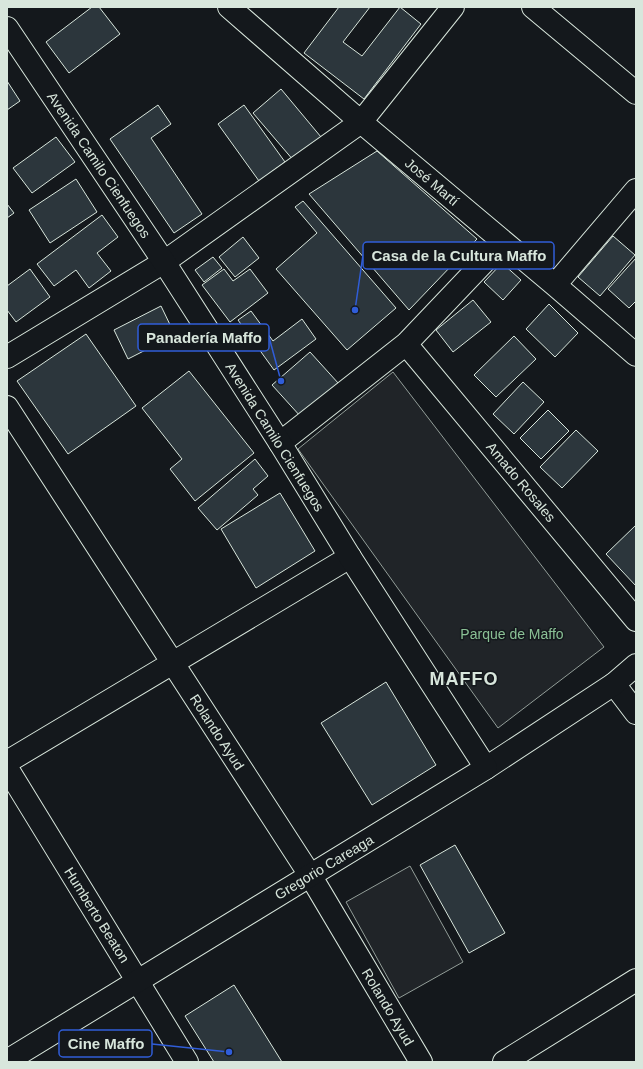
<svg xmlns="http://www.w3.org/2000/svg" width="643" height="1069" font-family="Helvetica,sans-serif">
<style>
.green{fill:#202428;stroke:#939e99}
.building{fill:#2c363c;stroke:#d8e6dc}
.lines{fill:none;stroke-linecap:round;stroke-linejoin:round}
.minor-casing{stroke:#d8e6dc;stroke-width:24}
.tertiary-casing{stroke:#d8e6dc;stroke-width:24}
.secondary-casing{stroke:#d8e6dc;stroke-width:24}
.minor{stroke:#14181c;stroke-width:22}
.tertiary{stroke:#14181c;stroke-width:22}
.secondary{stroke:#14181c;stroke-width:22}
.labels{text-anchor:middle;stroke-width:3;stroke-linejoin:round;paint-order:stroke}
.street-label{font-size:14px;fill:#d8e6dc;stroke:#14181c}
.park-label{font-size:14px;fill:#8ac095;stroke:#14181c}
.district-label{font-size:18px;font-weight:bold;letter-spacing:1px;fill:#d8e6dc;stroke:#14181c}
.leader{fill:none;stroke:#305dd8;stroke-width:1.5}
.callout-dot{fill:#305dd8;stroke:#14181c;stroke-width:1.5}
.callout{fill:#14181c;stroke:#305dd8;stroke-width:1.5}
.callout-label{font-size:15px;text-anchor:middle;font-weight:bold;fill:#d8e6dc}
</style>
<rect width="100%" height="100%" fill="#14181c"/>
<path class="green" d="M 393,372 L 604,647 L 498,728 L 298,449 Z
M 410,866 L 463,962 L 399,998 L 346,902 Z"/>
<path class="building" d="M 92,7 L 99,7 L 120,34 L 69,73 L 46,42 Z
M 339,7 L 370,7 L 343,42 L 362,56 L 400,7 L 421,24 L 364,99 L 304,53 Z
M 7,81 L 20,101 L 7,110 Z
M 281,89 L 321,137 L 294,161 L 253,113 Z
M 158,105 L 171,124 L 151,138 L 202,214 L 174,233 L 110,139 Z
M 244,105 L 285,162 L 259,181 L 218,124 Z
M 56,137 L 75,162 L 32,193 L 13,168 Z
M 377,151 L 477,239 L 409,310 L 309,194 Z
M 76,179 L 97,212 L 50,243 L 29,210 Z
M 303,201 L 396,308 L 347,350 L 276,269 L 317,233 L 295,207 Z
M 7,204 L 14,213 L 7,218 Z
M 102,215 L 118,237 L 97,253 L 111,271 L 89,288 L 76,270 L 54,286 L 37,264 Z
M 613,236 L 635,255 L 600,296 L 578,277 Z
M 243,237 L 259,258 L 235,277 L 219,257 Z
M 213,257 L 222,268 L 204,282 L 195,270 Z
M 636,258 L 636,301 L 629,308 L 608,289 Z
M 502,263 L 521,280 L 503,300 L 484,282 Z
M 30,269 L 50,297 L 16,322 L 7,310 L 7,286 Z
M 224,269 L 233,281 L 250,269 L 268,293 L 230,322 L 202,285 Z
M 473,300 L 491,322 L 453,352 L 436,330 Z
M 549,304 L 578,333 L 555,357 L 526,329 Z
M 161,306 L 175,335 L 128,359 L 114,330 Z
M 251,311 L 273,341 L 302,319 L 316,339 L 274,370 L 238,320 Z
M 86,334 L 136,406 L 68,454 L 17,381 Z
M 514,336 L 536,359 L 496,397 L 474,375 Z
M 310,352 L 339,384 L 301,417 L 272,385 Z
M 189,371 L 254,453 L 195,501 L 170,469 L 182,459 L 142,408 Z
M 523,382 L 544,402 L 514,434 L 493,414 Z
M 548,410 L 569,431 L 541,459 L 520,438 Z
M 576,430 L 598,451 L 562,488 L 540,467 Z
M 255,459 L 268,476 L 253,489 L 258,495 L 217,530 L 198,508 Z
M 280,493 L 315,551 L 256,588 L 221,529 Z
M 636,525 L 636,586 L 606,554 Z
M 386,682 L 436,765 L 372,805 L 321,723 Z
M 455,845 L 505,933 L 469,953 L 420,865 Z
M 234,985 L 282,1062 L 214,1062 L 185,1016 Z"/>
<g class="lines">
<g class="minor-casing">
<path id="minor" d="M 229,7 L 361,122 L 555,285 L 636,355
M 533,7 L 636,93
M 555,285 L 636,190
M 406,344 L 636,620
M 7,357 L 164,262 L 361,122 L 453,7
M 7,407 L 310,875 L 421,1062
M 280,443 L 406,344 L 503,242
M 614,684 L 636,713
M 7,762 L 350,557
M 7,768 L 187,1062
M 504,1062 L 636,980"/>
</g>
<g class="tertiary-casing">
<path id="tertiary" d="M 486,768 L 614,684 L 636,665"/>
</g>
<g class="secondary-casing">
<path id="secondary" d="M 7,28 L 164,262 L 280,443 L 350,557 L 486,768 L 7,1061"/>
</g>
<use href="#minor" class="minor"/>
<use href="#tertiary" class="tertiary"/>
<use href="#secondary" class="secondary"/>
</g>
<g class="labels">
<g class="street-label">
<text transform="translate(99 165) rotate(56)" y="5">Avenida Camilo Cienfuegos</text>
<text transform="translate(432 182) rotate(40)" y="5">José Martí</text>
<text transform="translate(275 437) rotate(58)" y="5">Avenida Camilo Cienfuegos</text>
<text transform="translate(521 482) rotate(50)" y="5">Amado Rosales</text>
<text transform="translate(217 732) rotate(57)" y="5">Rolando Ayud</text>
<text transform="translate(324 867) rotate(-31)" y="5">Gregorio Careaga</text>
<text transform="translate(97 915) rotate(58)" y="5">Humberto Beaton</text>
<text transform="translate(388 1007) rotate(59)" y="5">Rolando Ayud</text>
</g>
<g class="park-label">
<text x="512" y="639">Parque de Maffo</text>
</g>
<g class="district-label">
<text x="464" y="685">MAFFO</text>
</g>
</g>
<path class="leader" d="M355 310L363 255M281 381L269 337M229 1052L152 1044"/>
<g class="callout-dot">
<circle cx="355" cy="310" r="4"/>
<circle cx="281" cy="381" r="4"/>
<circle cx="229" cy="1052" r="4"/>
</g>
<g class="callout">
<rect x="363" y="242" width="191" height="27" rx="4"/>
<rect x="138" y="324" width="131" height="27" rx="4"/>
<rect x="59" y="1030" width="93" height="27" rx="4"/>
</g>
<g class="callout-label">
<text x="459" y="261">Casa de la Cultura Maffo</text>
<text x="204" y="343">Panadería Maffo</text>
<text x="106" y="1049">Cine Maffo</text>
</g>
<rect width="643" height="1069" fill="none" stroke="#d8e6dc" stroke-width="16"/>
</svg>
